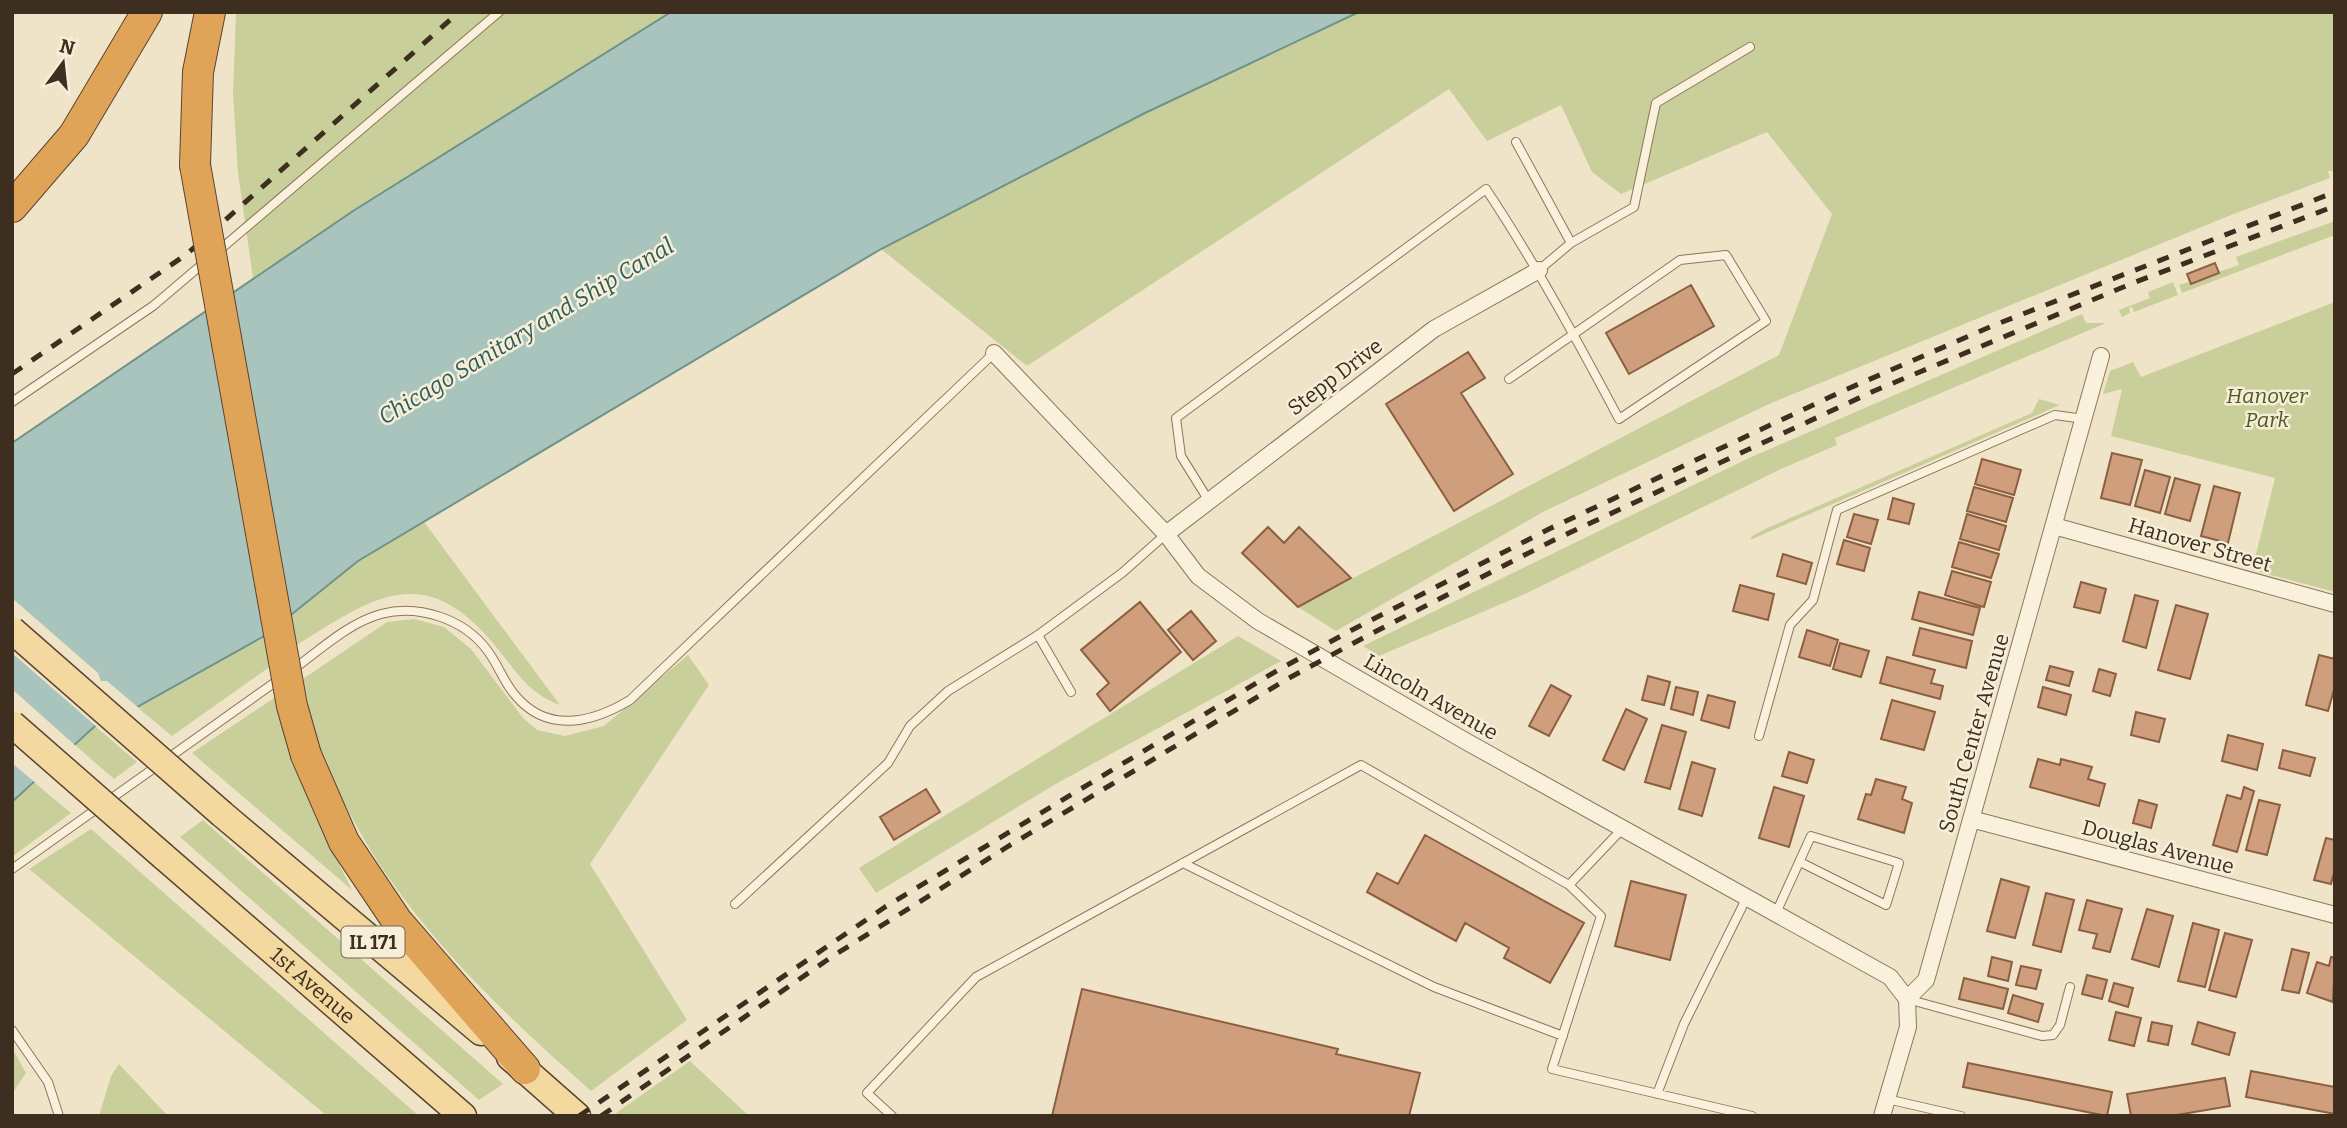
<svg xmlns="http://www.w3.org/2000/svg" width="2347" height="1128" font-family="Bitter,serif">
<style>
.green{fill:#c9cf9b}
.water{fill:#a9c4bc;stroke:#6f938a;stroke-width:2}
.pier{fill:#f0e4c8}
.building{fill:#cf9f7d;stroke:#8d5f41;stroke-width:2}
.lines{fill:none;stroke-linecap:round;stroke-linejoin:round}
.lane-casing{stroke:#8d765c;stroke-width:10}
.street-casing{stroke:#8d765c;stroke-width:18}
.primary-casing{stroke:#5b4430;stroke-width:29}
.highway-casing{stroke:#5b4430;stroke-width:32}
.lane{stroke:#faf1dc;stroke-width:8}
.street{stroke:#faf1dc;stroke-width:16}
.primary{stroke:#f3d9a0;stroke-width:26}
.highway{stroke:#e0a458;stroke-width:30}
.rail{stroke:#3d2e20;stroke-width:5;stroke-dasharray:12 12;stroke-linecap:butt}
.primary-bridge-casing{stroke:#5b4430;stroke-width:29;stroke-linecap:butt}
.highway-bridge-casing{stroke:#5b4430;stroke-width:32;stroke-linecap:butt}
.primary-bridge{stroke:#f3d9a0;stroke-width:26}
.highway-bridge{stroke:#e0a458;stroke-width:30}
.labels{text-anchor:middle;stroke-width:5;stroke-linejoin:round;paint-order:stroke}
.shield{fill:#f7eed8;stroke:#756857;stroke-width:2}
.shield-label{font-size:19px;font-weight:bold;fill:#3d2e20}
.street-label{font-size:21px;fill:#3d2e20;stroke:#f7eed8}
.park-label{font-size:21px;font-style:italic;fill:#4d5a26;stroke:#f7eed8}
.water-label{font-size:23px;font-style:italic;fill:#2f5d5a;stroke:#f7eed8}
</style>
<rect width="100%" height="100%" fill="#f0e4c8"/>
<path class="green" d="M 236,12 L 671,12 L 353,211 L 253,278 L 238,173 L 233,94 Z
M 1359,12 L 2335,12 L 2335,171 L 2328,171 L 2330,178 L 2231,215 L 1769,404 L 1543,512 L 1336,631 L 1298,607 L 1779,355 L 1832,214 L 1767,132 L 1621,194 L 1592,172 L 1561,105 L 1487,141 L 1449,89 L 1027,366 L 881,249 L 1145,113 Z
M 2335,221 L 2335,235 L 2182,293 L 2179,285 L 2239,265 L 2236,257 Z
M 2173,282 L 2178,295 L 2134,312 L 2132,307 L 2129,308 L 2130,313 L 2122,317 L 2119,310 L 2150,298 L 2148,292 Z
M 2335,302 L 2335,592 L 2252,570 L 2275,478 L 2111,436 L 2122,389 L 2103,394 L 2110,371 L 2133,362 L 2141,377 Z
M 2082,314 L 2086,323 L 2106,323 L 1835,438 L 1837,445 L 1781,469 L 1527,593 L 1379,656 L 1363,646 L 1749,458 Z
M 2039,399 L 2060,405 L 1750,540 L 1752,536 L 1765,529 L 2032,413 Z
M 424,522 L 560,705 C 531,694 520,677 501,653 C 428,559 378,593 294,647 L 289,617 L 358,561 Z
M 414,619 L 444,627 L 471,649 L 523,718 L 537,730 L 565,736 L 604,726 L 688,655 L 709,685 L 590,864 L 687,1020 L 591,1091 C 459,974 342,859 300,681 L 387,622 Z
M 266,635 L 271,666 L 172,736 L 137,707 Z
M 1238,636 L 1281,661 L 1054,785 L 876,893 L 859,868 Z
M 277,696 L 315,816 L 352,890 L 192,753 Z
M 95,726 L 137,762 L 114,779 L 75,745 Z
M 35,783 L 71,813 L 12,857 L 12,802 Z
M 203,820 L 503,1084 L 479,1100 L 180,837 Z
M 91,829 L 419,1116 L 327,1116 L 29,869 Z
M 12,1048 L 26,1073 L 12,1094 Z
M 690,1061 L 749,1116 L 620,1116 L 616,1113 Z
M 119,1064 L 168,1116 L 99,1116 L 111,1076 Z"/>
<path class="water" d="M 671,12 L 1359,12 L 1145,113 L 881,249 L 358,561 L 266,635 L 137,707 L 95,726 L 12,802 L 12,443 L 353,211 Z"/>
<path class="pier" d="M 12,598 L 98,673 L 101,681 L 107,681 L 140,709 L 98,728 L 12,653 Z
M 12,689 L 77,747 L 38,785 L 12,763 Z"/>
<path class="building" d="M 2215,263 L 2219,273 L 2191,284 L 2187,274 Z
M 1691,285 L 1714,326 L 1629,374 L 1606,333 Z
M 1468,352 L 1485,378 L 1461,393 L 1513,474 L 1454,511 L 1386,404 Z
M 2112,453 L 2142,460 L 2130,505 L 2101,498 Z
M 1982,459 L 2021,470 L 2014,495 L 1975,484 Z
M 2145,470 L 2170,477 L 2160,513 L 2135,506 Z
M 2175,478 L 2200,485 L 2190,521 L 2165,514 Z
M 2214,486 L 2240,493 L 2228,543 L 2201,536 Z
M 1974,487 L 2013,498 L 2006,522 L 1967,511 Z
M 1893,498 L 1914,504 L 1909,524 L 1888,519 Z
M 1854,514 L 1878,520 L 1871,544 L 1847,537 Z
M 1967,514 L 2006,526 L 1999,550 L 1960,539 Z
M 1268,527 L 1284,543 L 1299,527 L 1351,578 L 1298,607 L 1242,553 Z
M 1844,540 L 1870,548 L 1864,571 L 1837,564 Z
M 1959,542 L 1999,554 L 1991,578 L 1952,567 Z
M 1783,554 L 1812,563 L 1806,584 L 1777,576 Z
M 1952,571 L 1991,582 L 1984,607 L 1945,595 Z
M 2081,582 L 2106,589 L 2100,613 L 2074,607 Z
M 1740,585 L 1774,594 L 1768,620 L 1733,611 Z
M 1919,592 L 1980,608 L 1973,635 L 1912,619 Z
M 2135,595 L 2158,601 L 2146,648 L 2123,641 Z
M 1140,602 L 1181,652 L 1110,711 L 1097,694 L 1109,683 L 1081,650 Z
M 2176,605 L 2208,614 L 2190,679 L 2158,670 Z
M 1191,611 L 1216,641 L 1193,660 L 1168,630 Z
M 1920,628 L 1972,641 L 1966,668 L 1913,655 Z
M 1807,630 L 1838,640 L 1830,666 L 1799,657 Z
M 1840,643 L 1869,651 L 1861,677 L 1833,669 Z
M 2319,655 L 2335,659 L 2335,686 L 2328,711 L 2306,705 Z
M 1887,657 L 1935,670 L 1931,683 L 1943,686 L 1940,699 L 1880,683 Z
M 2050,666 L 2073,672 L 2069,686 L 2046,680 Z
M 2099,669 L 2116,674 L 2110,696 L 2093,691 Z
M 1648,676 L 1670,682 L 1664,705 L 1642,700 Z
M 1551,685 L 1571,696 L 1549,736 L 1529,726 Z
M 1676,687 L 1698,692 L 1693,715 L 1671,709 Z
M 2043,687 L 2071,695 L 2066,715 L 2038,707 Z
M 1708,695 L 1735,702 L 1729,728 L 1701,720 Z
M 1892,700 L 1935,712 L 1924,750 L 1881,739 Z
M 1626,709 L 1647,719 L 1624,770 L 1603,760 Z
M 2136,712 L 2165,719 L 2159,742 L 2131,735 Z
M 1662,725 L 1686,732 L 1670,789 L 1645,782 Z
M 2228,735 L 2263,744 L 2257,770 L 2222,761 Z
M 2283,750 L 2315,758 L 2310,776 L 2279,768 Z
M 1789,752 L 1814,760 L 1807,783 L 1782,776 Z
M 2038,759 L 2060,765 L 2061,759 L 2092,767 L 2088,779 L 2105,784 L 2099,806 L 2030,787 Z
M 1692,762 L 1715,769 L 1702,816 L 1679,809 Z
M 1876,779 L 1906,787 L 1902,799 L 1912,803 L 1904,833 L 1858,819 L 1866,794 L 1871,795 Z
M 1774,787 L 1804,796 L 1789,847 L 1759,838 Z
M 2244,787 L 2254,791 L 2237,852 L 2213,845 L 2227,795 L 2241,799 Z
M 926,789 L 940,812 L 894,840 L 880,817 Z
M 2139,800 L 2157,805 L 2151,828 L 2133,823 Z
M 2259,800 L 2280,805 L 2267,855 L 2246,850 Z
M 1425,835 L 1584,923 L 1550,983 L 1504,958 L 1509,948 L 1465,923 L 1456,941 L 1367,892 L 1377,873 L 1398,884 Z
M 2326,838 L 2335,840 L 2335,869 L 2331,884 L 2314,880 Z
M 2001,879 L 2029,887 L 2015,938 L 1987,931 Z
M 1631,881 L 1686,895 L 1670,960 L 1615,946 Z
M 2046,893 L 2074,900 L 2061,952 L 2033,945 Z
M 2087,900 L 2122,909 L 2110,952 L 2093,948 L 2097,934 L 2079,930 Z
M 2147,909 L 2173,916 L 2159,967 L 2132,959 Z
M 2193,923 L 2219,930 L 2205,987 L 2178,981 Z
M 2225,933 L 2252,940 L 2236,997 L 2209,990 Z
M 2292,949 L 2309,953 L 2299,993 L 2282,990 Z
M 1992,957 L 2012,962 L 2008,981 L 1988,976 Z
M 2331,957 L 2335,958 L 2333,1002 L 2307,993 L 2317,962 L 2329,966 Z
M 2021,966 L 2041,970 L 2036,989 L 2016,985 Z
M 2087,975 L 2107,980 L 2102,999 L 2082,994 Z
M 1964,978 L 2008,989 L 2003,1009 L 1959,999 Z
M 2114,983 L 2133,988 L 2128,1007 L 2109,1001 Z
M 1082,989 L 1338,1049 L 1336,1054 L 1420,1073 L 1409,1116 L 1052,1116 Z
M 2013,995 L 2043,1004 L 2038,1022 L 2008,1013 Z
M 2116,1012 L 2141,1018 L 2134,1046 L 2109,1040 Z
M 2152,1022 L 2172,1026 L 2168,1045 L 2148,1041 Z
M 2198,1022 L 2235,1033 L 2229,1055 L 2192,1044 Z
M 1968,1063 L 2112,1092 L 2107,1116 L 1963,1087 Z
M 2251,1071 L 2335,1087 L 2335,1114 L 2246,1097 Z
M 2225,1078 L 2230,1106 L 2171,1116 L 2131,1116 L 2127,1094 Z"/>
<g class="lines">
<g class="lane-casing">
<path id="lane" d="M 1516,142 L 1571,243
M 216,253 L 499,12
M 1539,270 L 1571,243 L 1634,207 L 1656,103 L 1750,47
M 12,402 L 153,306 L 206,261
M 1209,501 L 1181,456 L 1176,418 L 1486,189 C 1535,263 1577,340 1619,419 L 1766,321 L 1726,255 L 1680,260 L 1509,379
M 1038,635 L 1071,692
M 291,671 C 319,651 348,623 381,614 C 419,604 464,619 487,650 C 498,664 503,681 515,695 C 547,734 592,723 630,700 L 994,353
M 1759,736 L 1790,625 L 1813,600 L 1837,510 L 2055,415 L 2084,419
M 1183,863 L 1434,987 L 1563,1036
M 12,869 L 281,678
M 1569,885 L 1623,828
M 735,904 L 888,763 L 910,726 L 948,691 L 1038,635 L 1122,573 L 1166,534
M 1776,913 L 1811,836 L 1899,863 L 1886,905 L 1800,862
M 1907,999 L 2042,1036 L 2053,1035 L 2060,1025 L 2070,987
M 12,1030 L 48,1082 L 59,1116
M 1657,1094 L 1684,1024 L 1747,897
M 1887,1099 L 1961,1116
M 892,1116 L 867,1093 L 976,977 L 1361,765 L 1569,885 L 1601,916 L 1552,1069 L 1752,1116"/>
</g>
<g class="street-casing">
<path id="street" d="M 994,353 L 1166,534 L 1198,576 L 1258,621 L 1467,742 L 1890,977 L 1907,999
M 2054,526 L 2335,604
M 1166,534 L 1434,329 L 1539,270
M 1971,819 L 2335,915
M 1882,1116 L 1908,1027 L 1907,999 L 1926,980 L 2101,356"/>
</g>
<g class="primary-casing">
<g id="primary">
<path d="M 222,814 L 481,1032"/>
<path id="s1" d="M 163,856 L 463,1116"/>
<path d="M 510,1057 L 577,1116"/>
</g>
</g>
<g class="highway-casing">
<path id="highway" d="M 195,165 L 198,72 L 210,12
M 12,207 L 74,135 L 147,12
M 306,755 L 344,842 L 397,921 L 525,1069"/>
</g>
<use href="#lane" class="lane"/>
<use href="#street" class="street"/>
<use href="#primary" class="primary"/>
<use href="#highway" class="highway"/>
<path class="rail" d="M 12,374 L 187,254 L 459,12
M 579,1116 L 885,907 L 1278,670 L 1352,630 L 1549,529 L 1845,390 L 1992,326 L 2335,192
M 601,1116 L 833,956 L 1007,847 L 1289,678 L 1363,638 L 1554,540 L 1874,391 L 2133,283 L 2335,206"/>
<g class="primary-bridge-casing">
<path id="primary-bridge" d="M 12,630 L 222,814
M 12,724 L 163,856"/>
</g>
<g class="highway-bridge-casing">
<path id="highway-bridge" d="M 195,165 L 292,706 L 306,755"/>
</g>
<use href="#primary-bridge" class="primary-bridge"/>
<use href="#highway-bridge" class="highway-bridge"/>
</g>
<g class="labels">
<rect class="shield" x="341.5" y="926.5" width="63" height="31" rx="5"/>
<g class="shield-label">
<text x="373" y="949">IL 171</text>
</g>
<g class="street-label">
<text transform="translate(1335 377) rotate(-37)" y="7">Stepp Drive</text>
<text transform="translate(2200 545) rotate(16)" y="7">Hanover Street</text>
<text transform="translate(1431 697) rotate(30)" y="7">Lincoln Avenue</text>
<text transform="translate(1974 733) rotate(-74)" y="7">South Center Avenue</text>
<text transform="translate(2158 847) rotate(15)" y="7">Douglas Avenue</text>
<text dy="7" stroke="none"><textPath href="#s1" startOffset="198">1st Avenue</textPath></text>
</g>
<g class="park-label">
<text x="2267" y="403">Hanover<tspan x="2267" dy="24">Park</tspan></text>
</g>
<g class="water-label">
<text transform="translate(526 331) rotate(-31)" y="8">Chicago Sanitary and Ship Canal</text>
</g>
</g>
<rect width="2347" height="1128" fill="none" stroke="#3d2e20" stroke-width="28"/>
<g transform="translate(63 63) rotate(15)" stroke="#f7eed8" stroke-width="5" paint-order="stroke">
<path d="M0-5L12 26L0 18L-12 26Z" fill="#3d2e20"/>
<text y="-10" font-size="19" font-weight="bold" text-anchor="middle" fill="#3d2e20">N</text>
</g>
</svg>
